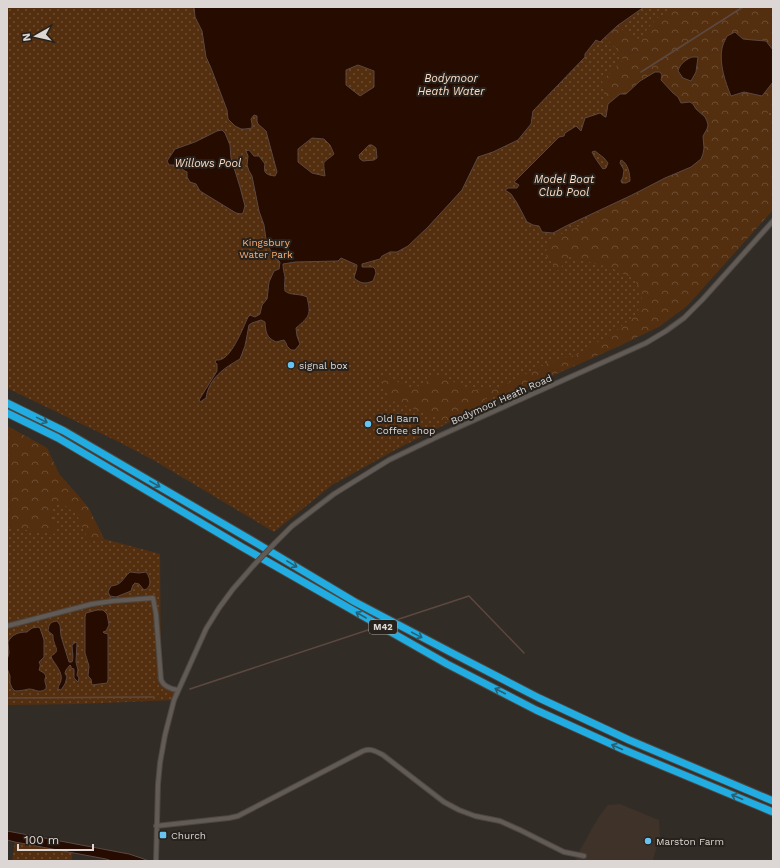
<svg xmlns="http://www.w3.org/2000/svg" width="780" height="868" font-family="'Work Sans',sans-serif">
<style>
.built{fill:#3e3229}
.grass{fill:url(#grass-dots)}
.forest{fill:url(#forest-crowns)}
.water{fill:#250b00;stroke:#5c4840;fill-rule:evenodd}
.lines{fill:none;stroke-linecap:round;stroke-linejoin:round}
.stream{stroke:#5c4840;stroke-width:1.5}
.minor-casing{stroke:#4c4742;stroke-width:6}
.motorway-casing{stroke:#4c4742;stroke-width:9}
.minor{stroke:#625a55;stroke-width:4}
.motorway{stroke:#21ade2;stroke-width:7}
.minor-bridge-casing{stroke:#4c4742;stroke-width:6;stroke-linecap:butt}
.minor-bridge{stroke:#625a55;stroke-width:4}
.oneway{stroke:#256176}
.poi-dot{fill:#67c4f0;stroke:#28221d;stroke-width:1.5}
.labels{text-anchor:middle;stroke-width:4;stroke-linejoin:round;paint-order:stroke}
.shield{fill:#28221d;stroke:#a6a19d;stroke-width:1}
.shield-label{font-size:9px;font-weight:bold;fill:#dcd7d4}
.park-label{font-size:10px;fill:#feaf72;stroke:#28221d}
.poi-label{font-size:10px;fill:#dcd7d4;stroke:#28221d;text-anchor:start}
.street-label{font-size:10px;fill:#dcd7d4;stroke:#28221d}
.water-label{font-size:11px;font-style:italic;fill:#feddc5;stroke:#28221d}
</style>
<defs>
<pattern id="grass-dots" width="8" height="8" patternUnits="userSpaceOnUse"><rect width="8" height="8" fill="#542f0f"/><path d="M2 2h.1M6 6h.1" fill="none" stroke="#6c4c31" stroke-width="1.8" stroke-linecap="round"/></pattern>
<pattern id="forest-crowns" width="20" height="18" patternUnits="userSpaceOnUse"><rect width="20" height="18" fill="#542f0f"/><path d="M2 6a3 3 0 1 1 6 0M12 15a3 3 0 1 1 6 0" fill="none" stroke="#6c4c31"/></pattern>
</defs>
<rect width="100%" height="100%" fill="#322c27"/>
<path class="built" d="M 620,804 L 659,820 L 660,836 L 653,860 L 652,861 L 576,861 L 579,852 L 598,818 L 608,805 Z"/>
<path class="grass" d="M 7,7 L 773,7 L 773,210 L 660,326 L 619,346 L 448,423 L 395,450 L 332,485 L 274,532 L 155,461 L 119,442 L 7,388 Z
M 7,426 L 47,448 L 59,474 L 88,507 L 104,539 L 160,554 L 161,679 L 163,684 L 178,690 L 174,700 L 78,704 L 7,705 Z
M 15,842 L 73,852 L 71,861 L 12,861 Z"/>
<path class="forest" d="M 673,7 L 773,7 L 773,50 L 766,41 L 753,40 L 727,36 L 722,48 L 722,65 L 744,92 L 762,96 L 773,82 L 773,105 L 766,115 L 773,122 L 773,210 L 687,306 L 660,326 L 619,346 L 580,363 L 513,391 L 486,398 L 479,409 L 448,423 L 428,414 L 390,400 L 380,379 L 381,375 L 410,387 L 422,386 L 434,374 L 474,390 L 501,387 L 545,364 L 578,354 L 616,331 L 637,313 L 642,302 L 641,290 L 634,279 L 612,268 L 569,257 L 558,271 L 546,255 L 547,244 L 555,237 L 588,222 L 587,215 L 632,195 L 665,178 L 692,167 L 704,148 L 703,136 L 707,129 L 705,117 L 696,109 L 693,104 L 690,102 L 681,103 L 678,97 L 673,93 L 655,72 L 640,81 L 626,94 L 608,104 L 606,113 L 604,101 L 604,92 L 602,81 L 623,60 L 621,54 L 605,37 L 617,26 L 630,35 L 639,39 L 656,19 L 668,11 Z
M 7,426 L 47,448 L 59,474 L 88,507 L 104,539 L 88,539 L 82,526 L 76,514 L 63,504 L 52,506 L 52,515 L 56,529 L 55,534 L 12,528 L 7,529 Z"/>
<path class="water" d="M 194,7 L 644,7 L 617,26 L 600,42 L 596,40 L 585,54 L 585,57 L 533,111 L 531,124 L 518,140 L 493,152 L 478,157 L 462,190 L 428,227 L 408,246 L 397,252 L 390,252 L 382,256 L 380,259 L 362,264 L 362,267 L 373,267 L 375,269 L 376,273 L 373,281 C 365,284 361,284 354,278 C 355,273 357,270 357,265 L 341,258 L 338,261 L 295,262 L 283,264 C 283,269 284,272 285,277 C 285,282 284,286 285,291 C 291,296 299,293 307,297 C 311,315 310,316 296,328 L 297,336 L 300,344 L 295,350 L 291,350 L 287,346 L 286,343 L 284,340 L 276,342 C 266,337 266,333 265,322 L 261,320 L 252,323 L 249,325 L 245,346 L 240,359 C 224,368 209,378 206,398 L 200,402 L 199,400 L 217,371 L 217,364 L 215,362 L 216,360 C 219,360 220,360 222,359 C 233,354 243,328 248,317 L 250,315 L 255,317 L 260,314 L 262,305 L 267,299 L 269,282 L 274,271 L 279,269 L 280,262 L 278,260 L 273,257 L 266,239 L 264,225 L 259,211 L 252,176 L 249,171 L 247,165 L 248,156 L 246,151 L 249,150 L 254,156 L 259,156 L 265,164 C 263,173 266,175 275,176 L 277,172 L 266,131 L 258,124 L 257,121 L 257,116 L 254,115 L 251,119 L 252,124 L 252,128 L 245,129 L 241,129 L 235,126 L 228,119 L 227,110 L 211,68 L 206,57 L 202,31 L 195,17 ZM 358,65 L 374,71 L 374,87 L 360,96 L 346,85 L 346,70 ZM 312,138 L 324,139 L 330,145 L 334,154 C 322,165 323,158 325,176 L 312,173 L 298,162 L 298,149 ZM 369,145 L 372,145 L 376,148 L 377,158 L 374,160 L 363,161 L 360,159 L 359,155 Z
M 735,32 L 743,39 L 753,40 L 766,41 L 773,50 L 773,82 L 762,96 L 744,92 L 731,96 C 725,82 719,63 722,48 C 723,44 725,40 727,36 Z
M 692,57 L 698,57 L 696,72 L 691,81 L 683,78 L 678,71 C 680,64 685,60 692,57 Z
M 655,72 L 660,72 L 662,75 L 661,80 L 673,93 L 678,97 L 681,103 L 690,102 L 693,104 L 696,109 L 705,117 L 707,121 L 708,125 L 707,129 L 703,136 L 704,148 L 703,154 L 701,159 L 691,167 L 665,178 L 632,195 L 566,226 L 553,233 L 542,232 L 539,226 L 533,225 L 527,222 L 517,203 L 511,194 L 505,190 L 508,188 L 517,188 L 519,185 L 514,182 L 559,137 L 564,136 L 565,133 L 576,126 L 581,131 L 585,118 L 600,113 L 605,117 L 606,117 L 608,104 L 620,94 L 626,94 L 640,81 ZM 595,151 L 604,158 L 608,163 L 606,168 L 603,169 C 600,165 594,157 592,152 ZM 621,160 C 628,163 630,174 630,181 L 626,183 L 622,183 L 621,181 L 623,177 L 624,170 L 620,163 Z
M 222,130 L 225,133 L 230,145 L 231,158 L 240,187 L 245,206 L 243,213 L 241,214 L 236,213 L 200,191 L 196,184 L 190,182 L 187,177 L 187,172 L 183,170 L 180,165 L 169,165 L 167,161 L 175,149 L 195,142 L 217,131 Z
M 130,572 L 139,573 L 146,572 C 151,578 152,588 144,590 L 139,584 L 135,583 L 133,585 L 131,591 L 116,597 L 110,596 L 108,592 L 111,586 C 122,585 122,579 130,572 Z
M 97,610 L 103,610 L 107,614 L 109,625 L 106,631 L 103,632 L 104,633 L 108,634 L 108,680 L 107,683 L 92,685 L 91,679 L 88,676 L 89,666 L 85,653 L 85,617 L 86,613 Z
M 57,621 L 60,625 L 61,636 L 69,662 L 72,662 C 74,658 72,650 72,645 L 76,642 L 77,643 L 76,662 L 78,670 L 77,675 L 79,678 L 78,682 L 74,678 L 74,669 L 71,668 L 71,666 L 70,665 L 66,670 L 65,673 L 67,677 L 65,684 L 61,690 L 58,689 C 58,685 61,683 61,680 C 63,673 55,664 52,659 L 51,656 C 60,651 56,649 54,642 C 53,640 53,637 53,635 L 48,631 C 49,624 50,622 57,621 Z
M 38,627 L 40,628 L 44,640 L 44,657 L 39,662 C 41,665 40,667 39,670 L 44,673 L 46,676 C 43,683 47,683 46,689 C 38,694 36,689 29,689 C 24,690 20,691 15,691 L 12,688 L 10,683 L 10,676 L 7,668 L 7,660 L 9,653 L 8,642 C 12,634 19,632 27,632 L 32,628 Z
M 7,831 L 129,854 L 141,858 L 149,861 L 112,861 L 106,859 L 15,842 L 7,840 Z"/>
<g class="lines">
<path class="stream" d="M 641,72 L 743,7
M 396,620 L 469,596 L 524,653
M 190,689 L 377,627
M 7,698 L 154,697"/>
<g class="minor-casing">
<path id="minor" d="M 275,543 L 292,526 L 334,494 L 389,460 L 439,436 L 646,343 L 666,331 L 684,318 L 703,299 L 773,221
M 7,626 L 92,604 L 113,601 L 153,598 L 156,614 L 161,680 C 164,687 170,689 178,690
M 156,826 L 229,818 L 238,816 L 363,751 C 371,748 375,751 383,755 L 444,802 L 459,810 L 475,816 L 500,821 L 520,830 L 564,852 L 584,856
M 156,861 L 158,784 L 160,763 L 165,735 L 174,700 L 206,629 L 219,608 L 233,589 L 254,565"/>
</g>
<g class="motorway-casing">
<path id="motorway" d="M 7,403 L 64,431 L 251,540 L 355,602 L 454,654 L 539,698 L 629,740 L 773,801
M 7,413 L 58,438 L 242,547 L 447,664 L 536,710 L 622,749 L 773,812"/>
</g>
<use href="#minor" class="minor"/>
<use href="#motorway" class="motorway"/>
<g class="minor-bridge-casing">
<path id="minor-bridge" d="M 254,565 L 275,543"/>
</g>
<use href="#minor-bridge" class="minor-bridge"/>
</g>
<defs><path id="oneway-shaft" d="M-6 0H5M1.5-3L5.5 0L1.5 3" fill="none" stroke-width="1.6" stroke-linecap="round" stroke-linejoin="round"/></defs>
<g class="oneway">
<use href="#oneway-shaft" transform="translate(42 420) rotate(26)"/>
<use href="#oneway-shaft" transform="translate(155 484) rotate(30)"/>
<use href="#oneway-shaft" transform="translate(292 564) rotate(31)"/>
<use href="#oneway-shaft" transform="translate(361 615) rotate(-150)"/>
<use href="#oneway-shaft" transform="translate(417 635) rotate(28)"/>
<use href="#oneway-shaft" transform="translate(500 691) rotate(-153)"/>
<use href="#oneway-shaft" transform="translate(617 747) rotate(-156)"/>
<use href="#oneway-shaft" transform="translate(737 797) rotate(-157)"/>
</g>
<g class="poi-dot">
<circle cx="291" cy="365" r="4"/>
<circle cx="368" cy="424" r="4"/>
<rect x="159" y="831" width="8" height="8" rx="2"/>
<circle cx="648" cy="841" r="4"/>
</g>
<g class="labels">
<rect class="shield" x="369" y="620" width="28" height="14" rx="3"/>
<g class="shield-label">
<text x="383" y="630">M42</text>
</g>
<g class="park-label">
<text x="266" y="246">Kingsbury<tspan x="266" dy="12">Water Park</tspan></text>
</g>
<g class="poi-label">
<text x="299" y="369">signal box</text>
<text x="376" y="422">Old Barn<tspan x="376" dy="12">Coffee shop</tspan></text>
<text x="171" y="839">Church</text>
<text x="656" y="845">Marston Farm</text>
</g>
<g class="street-label">
<text transform="translate(501 399) rotate(-24)" y="4">Bodymoor Heath Road</text>
</g>
<g class="water-label">
<text x="451" y="82">Bodymoor<tspan x="451" dy="13">Heath Water</tspan></text>
<text x="208" y="167">Willows Pool</text>
<text x="564" y="183">Model Boat<tspan x="564" dy="13">Club Pool</tspan></text>
</g>
</g>
<rect width="780" height="868" fill="none" stroke="#dcd7d4" stroke-width="16"/>
<g transform="translate(36 36) rotate(262)" stroke="#28221d" stroke-width="3" paint-order="stroke">
<path d="M0-3L7 15L0 10L-7 15Z" fill="#dcd7d4"/>
<text y="-6" font-size="11" font-weight="bold" text-anchor="middle" fill="#dcd7d4">N</text>
</g>
<path d="M18 844v6h75v-6" fill="none" stroke="#dcd7d4" stroke-width="2"/>
<text x="24" y="844" font-size="12" fill="#dcd7d4" stroke="#28221d" stroke-width="3" paint-order="stroke">100 m</text>
</svg>
